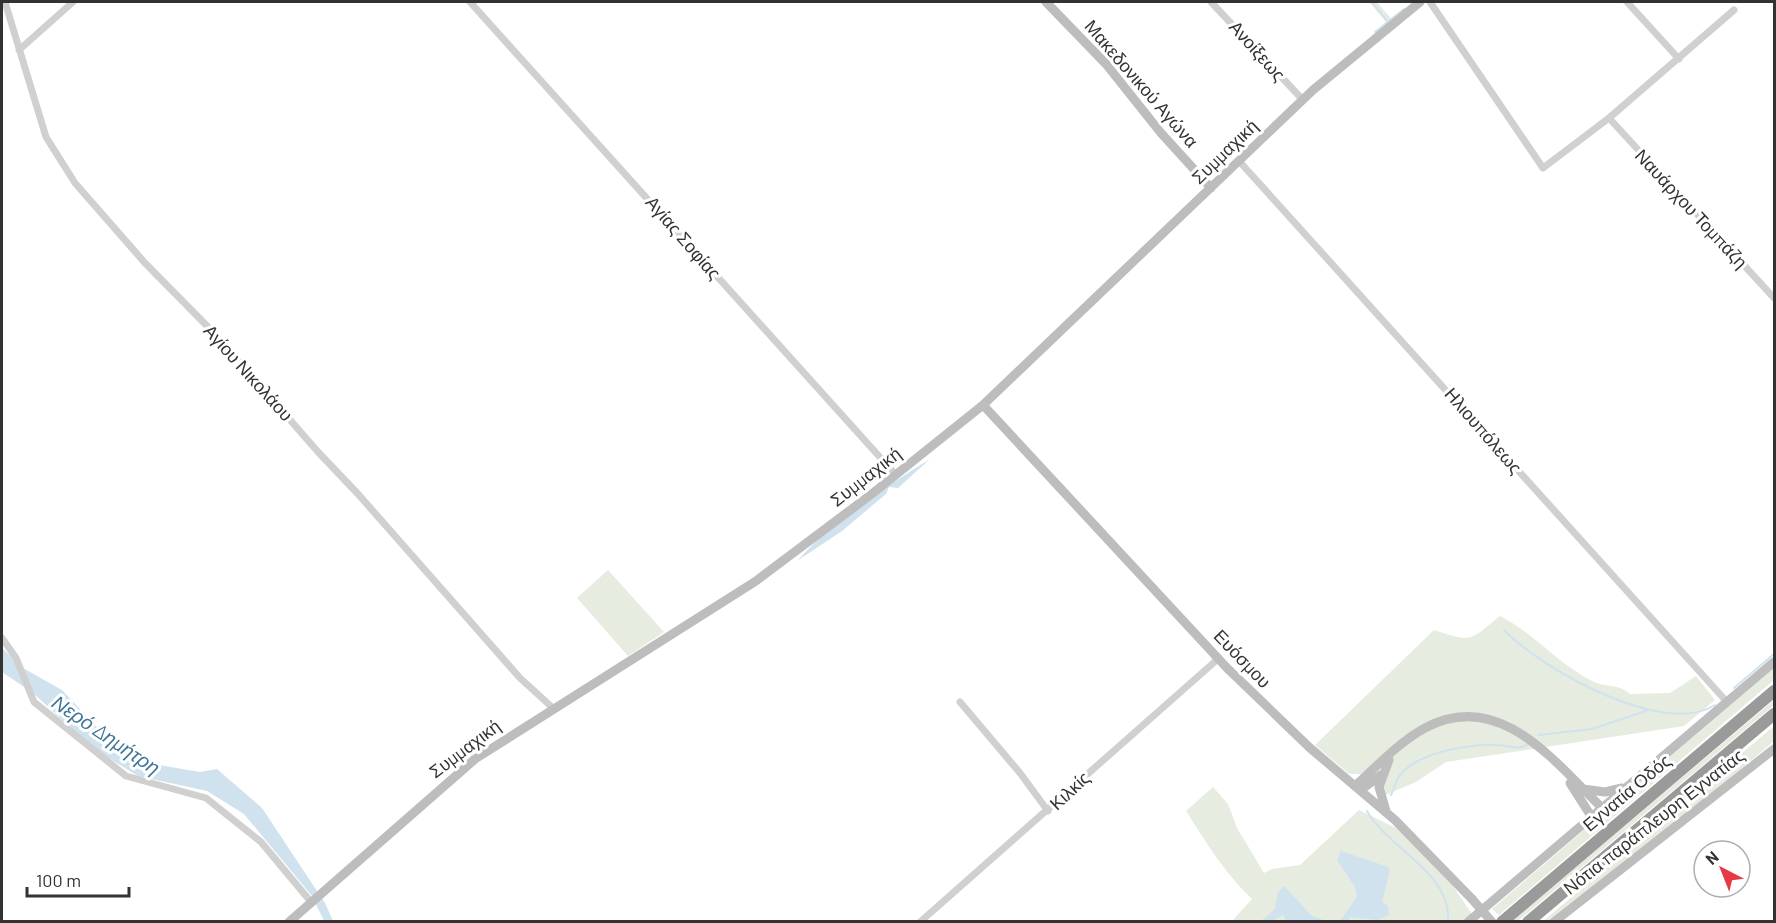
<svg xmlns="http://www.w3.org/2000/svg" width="1776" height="923" font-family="Barlow,sans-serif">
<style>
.green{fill:#e6ecdf}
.water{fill:#cfe2ee}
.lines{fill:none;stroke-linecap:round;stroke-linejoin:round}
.stream{stroke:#cfe2ee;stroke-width:2}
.street{stroke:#d0d0d0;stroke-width:7}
.secondary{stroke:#bdbdbd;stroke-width:9}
.highway{stroke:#9a9a9a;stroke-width:12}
.secondary-bridge{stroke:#bdbdbd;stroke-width:9}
.labels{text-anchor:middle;stroke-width:6;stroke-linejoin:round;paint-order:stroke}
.street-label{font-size:18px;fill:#333;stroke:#fff}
.water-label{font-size:20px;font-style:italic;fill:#3f7597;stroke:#fff}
</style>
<rect width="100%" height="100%" fill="#fff"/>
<path class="green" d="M 1369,2 L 1377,2 L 1393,21 L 1388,24 Z
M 608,570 L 664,632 L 628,656 L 577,598 Z
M 1500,616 C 1534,633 1557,663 1592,681 C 1605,688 1618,683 1630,694 L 1670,693 L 1696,676 L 1715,700 L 1684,726 L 1446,762 L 1416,782 L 1383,796 L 1367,774 L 1349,774 L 1315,745 L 1434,630 C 1473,643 1469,641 1500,616 Z
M 1774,667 L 1774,680 L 1499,915 L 1492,909 Z
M 1774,700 L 1774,705 L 1518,921 L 1512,921 Z
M 1774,726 L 1774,741 L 1630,864 L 1551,921 L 1542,922 Z
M 1213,787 L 1228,804 L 1237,828 L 1264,873 L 1272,869 L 1300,865 L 1359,810 L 1402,831 L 1448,879 L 1472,914 L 1462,922 L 1232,921 L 1252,899 C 1225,874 1206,842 1186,811 Z"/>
<path class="water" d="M 930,459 L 898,488 L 889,487 L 886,494 L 842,531 L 797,561 L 840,516 Z
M 2,648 L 23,668 L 62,690 L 112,743 L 159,765 L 200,772 L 217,769 L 262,808 L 325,903 L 333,921 L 324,921 L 312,896 L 244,814 L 207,791 L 138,776 L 94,749 L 33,693 L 2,672 Z
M 1341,851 L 1388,867 L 1390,870 L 1382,902 L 1388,906 L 1389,915 L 1377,920 L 1350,917 L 1348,921 L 1340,921 L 1357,897 L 1355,887 L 1337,860 Z
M 1284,886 L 1312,916 L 1326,921 L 1286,921 L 1283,915 L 1272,921 L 1261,921 L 1275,909 L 1278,892 Z"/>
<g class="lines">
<path class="stream" d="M 1372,2 L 1387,21
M 1375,32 L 1404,9
M 1504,630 C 1542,669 1663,738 1715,705
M 1734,688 L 1774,654
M 1538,735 L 1592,729 L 1646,711
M 107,738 L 117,745
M 1391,795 C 1394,789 1396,779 1401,774 C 1421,751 1469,744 1497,745 C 1508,745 1519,751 1528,744
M 1367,811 C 1388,849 1452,872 1448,922"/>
<path class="street" d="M 5,2 L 46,137 L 75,183 L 145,263 L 212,331 L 319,453 L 358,494 L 520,678 L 554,709
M 470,2 L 896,475
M 1211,2 L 1303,100
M 1430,2 L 1543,168 L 1609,118 L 1734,10
M 1627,2 L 1679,59
M 19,50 L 73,2
M 1609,118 L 1774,298
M 1239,161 L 1727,702
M 2,638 L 16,658 L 34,702 L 126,776 L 206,798 L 261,842 L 311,902
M 960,702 L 1020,773 L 1048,811
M 920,922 L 1219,658"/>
<path class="secondary" d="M 1046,2 L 1106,64 L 1161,133 L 1211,188
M 983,405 L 1227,668 L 1310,748 L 1395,820 L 1472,899
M 1570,783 L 1591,816
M 1355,786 C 1376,767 1399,742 1425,728 C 1499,688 1555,762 1601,807
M 1355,786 L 1366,786 L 1381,775
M 1583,789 L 1605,792 L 1622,788
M 1386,811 L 1379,787 L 1389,760
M 289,922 L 475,759 L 756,581 L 873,493 L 983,405 L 1313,90 L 1420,2
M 1468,922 L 1774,662
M 1554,922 L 1774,749"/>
<path class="highway" d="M 1502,922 L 1774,691
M 1528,922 L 1774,714"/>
<path class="secondary-bridge" d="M 1472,899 L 1492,922"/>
</g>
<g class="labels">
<g class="street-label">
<text transform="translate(1257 51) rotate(48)" y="6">Ανοίξεως</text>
<text transform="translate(1141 84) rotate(49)" y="6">Μακεδονικού Αγώνα</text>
<text transform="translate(1225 152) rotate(-44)" y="6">Συμμαχική</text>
<text transform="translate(1691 209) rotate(47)" y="6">Ναυάρχου Τομπάζη</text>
<text transform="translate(683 238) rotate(49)" y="6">Αγίας Σοφίας</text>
<text transform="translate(248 373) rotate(48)" y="6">Αγίου Νικολάου</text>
<text transform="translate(1483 431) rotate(49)" y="6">Ηλιουπόλεως</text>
<text transform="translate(866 477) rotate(-38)" y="6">Συμμαχική</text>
<text transform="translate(1242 659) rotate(46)" y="6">Ευόσμου</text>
<text transform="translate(465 749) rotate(-37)" y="6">Συμμαχική</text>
<text transform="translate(1070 791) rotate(-43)" y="6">Κιλκίς</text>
<text transform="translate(1627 793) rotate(-40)" y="6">Εγνατία Οδός</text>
<text transform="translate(1654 822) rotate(-38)" y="6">Νότια παράπλευρη Εγνατίας</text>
</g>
<g class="water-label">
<text transform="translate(106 735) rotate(34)" y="7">Νερό Δημήτρη</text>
</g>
</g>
<rect width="1776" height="923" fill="none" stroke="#333333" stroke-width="6"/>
<g transform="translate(1722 869) rotate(318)"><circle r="28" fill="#ffffff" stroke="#adadad" stroke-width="1.5"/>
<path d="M0-4.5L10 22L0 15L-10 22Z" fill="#e63946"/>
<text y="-9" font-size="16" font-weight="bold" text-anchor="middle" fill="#333333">N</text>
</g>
<path d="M27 887v9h102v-9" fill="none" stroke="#333333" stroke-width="3"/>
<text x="36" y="887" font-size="18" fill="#333333" stroke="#ffffff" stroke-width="4.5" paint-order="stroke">100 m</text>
</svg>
